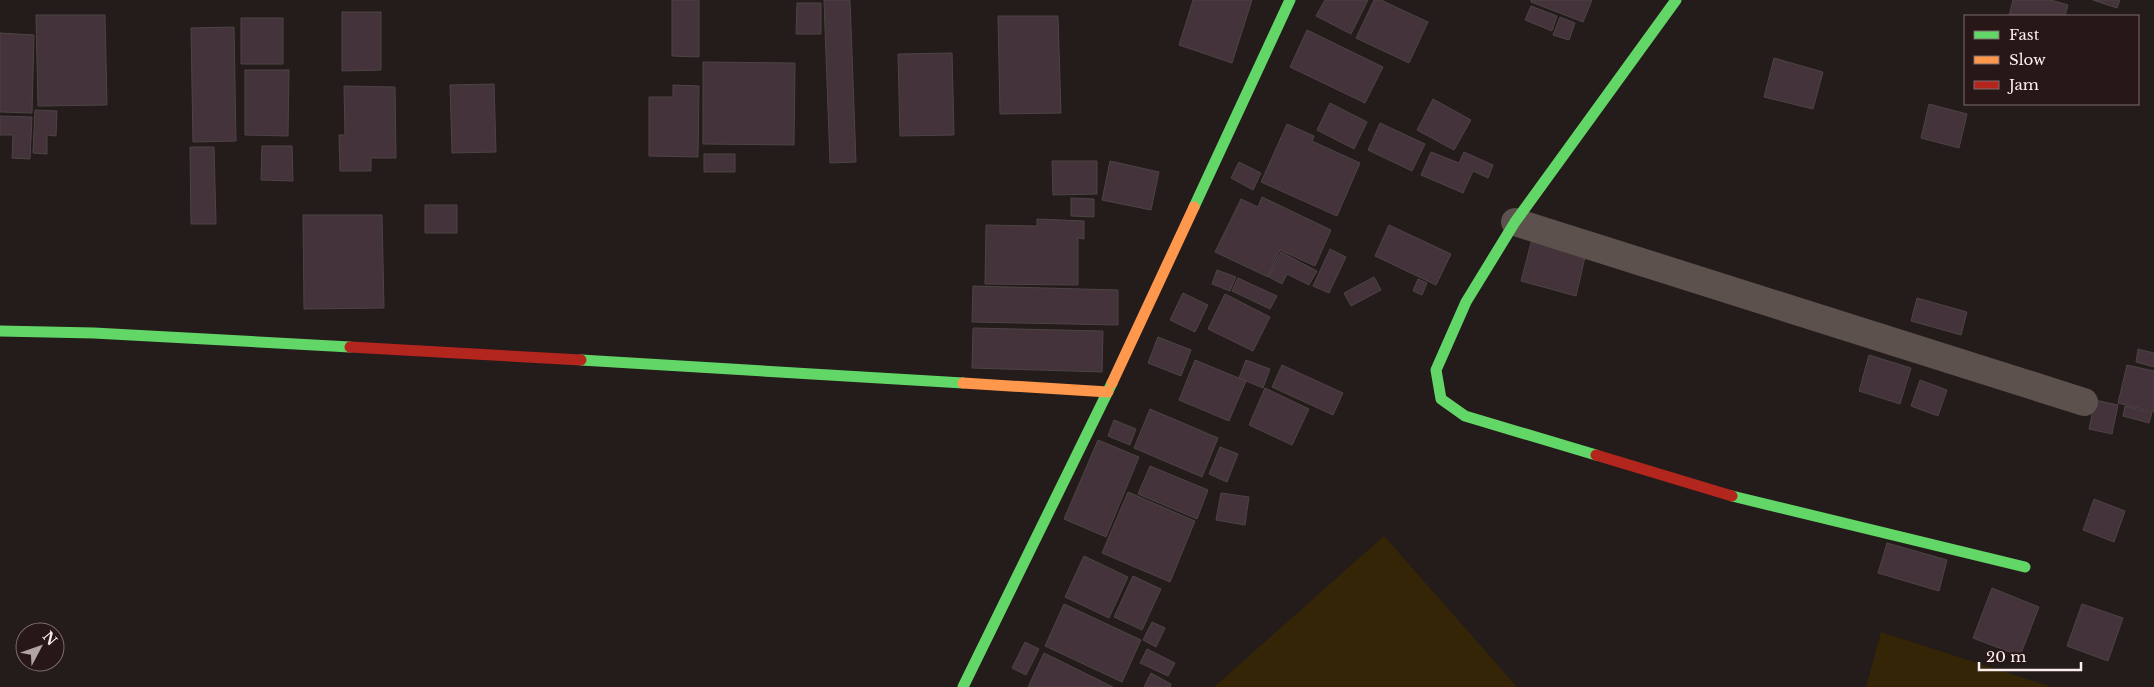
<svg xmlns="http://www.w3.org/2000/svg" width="2154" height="687" font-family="'Libre Baskerville',serif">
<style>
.green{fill:#352507}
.building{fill:#45333b;stroke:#4c4445}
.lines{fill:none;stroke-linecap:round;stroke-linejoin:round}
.street{stroke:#5c514c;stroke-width:28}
.fast{stroke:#63d668;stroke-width:11}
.slow{stroke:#ff974d;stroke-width:11}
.jam{stroke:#b3261e;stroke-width:11}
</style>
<rect width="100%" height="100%" fill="#241b1b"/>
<path class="green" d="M 1384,536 L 1517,687 L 1214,687 Z
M 1881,632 L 2052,687 L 1866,687 Z"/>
<path class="building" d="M 672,0 L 699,0 L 699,57 L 672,56 Z
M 824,0 L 850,0 L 856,162 L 830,163 Z
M 1193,0 L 1252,0 L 1232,63 L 1179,45 Z
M 1325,0 L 1368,0 L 1351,34 L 1316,16 Z
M 1374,0 L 1381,0 L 1428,22 L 1409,63 L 1356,38 Z
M 1531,0 L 1592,0 L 1583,22 L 1531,2 Z
M 2013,0 L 2051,0 L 2068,5 L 2065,16 L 2009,16 Z
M 2093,0 L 2120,0 L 2117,8 Z
M 797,3 L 821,3 L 821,34 L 796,34 Z
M 1531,6 L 1557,16 L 1552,31 L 1525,20 Z
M 342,12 L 381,12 L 381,70 L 342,71 Z
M 36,15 L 105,15 L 107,105 L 38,106 Z
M 998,16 L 1058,16 L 1061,113 L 1000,114 Z
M 1560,17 L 1575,23 L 1569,40 L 1553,35 Z
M 241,18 L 283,18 L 283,64 L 241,64 Z
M 234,27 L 236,141 L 193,142 L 191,28 Z
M 1307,30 L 1383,67 L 1365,103 L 1290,67 Z
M 0,33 L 34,35 L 32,113 L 0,112 Z
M 952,53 L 954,135 L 900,136 L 898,54 Z
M 1774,58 L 1823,72 L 1813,109 L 1764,97 Z
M 703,62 L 795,63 L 794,145 L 703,144 Z
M 245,70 L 289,70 L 288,136 L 245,135 Z
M 494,84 L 496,152 L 452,153 L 450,85 Z
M 673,85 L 699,86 L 698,157 L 649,156 L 649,97 L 673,97 Z
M 344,86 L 395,87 L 396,158 L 371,158 L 371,171 L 340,171 L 339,135 L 345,135 Z
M 1433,99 L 1471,120 L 1454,150 L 1417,130 Z
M 1330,103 L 1367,122 L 1354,149 L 1317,130 Z
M 1929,104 L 1967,114 L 1959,148 L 1921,138 Z
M 35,110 L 57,111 L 56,136 L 47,135 L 47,154 L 33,153 Z
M 0,116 L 32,117 L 30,159 L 12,158 L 13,135 L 0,135 Z
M 1380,123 L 1425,144 L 1412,171 L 1368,150 Z
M 1287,124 L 1314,136 L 1312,141 L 1360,163 L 1337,216 L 1261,182 Z
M 262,146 L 292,146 L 293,181 L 261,180 Z
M 190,147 L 214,147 L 216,224 L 191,224 Z
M 1431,152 L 1459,163 L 1464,152 L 1493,165 L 1488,178 L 1473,171 L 1463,193 L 1421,175 Z
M 704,154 L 735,154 L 735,172 L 704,172 Z
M 1052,161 L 1097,161 L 1097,194 L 1053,195 Z
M 1110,161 L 1159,172 L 1151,210 L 1102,200 Z
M 1239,162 L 1261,173 L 1253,190 L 1231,178 Z
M 1262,197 L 1331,230 L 1315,266 L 1280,250 L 1268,277 L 1215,252 L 1241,199 L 1258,207 Z
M 1071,198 L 1094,199 L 1094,217 L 1071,216 Z
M 425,205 L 457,205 L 457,233 L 425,233 Z
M 303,215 L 382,215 L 384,308 L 304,309 Z
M 1037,219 L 1084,221 L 1084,239 L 1078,238 L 1078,285 L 985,284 L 986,225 L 1037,226 Z
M 1389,225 L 1451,254 L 1436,285 L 1375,256 Z
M 1532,239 L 1586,253 L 1576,296 L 1521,281 Z
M 1330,249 L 1346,257 L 1329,293 L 1313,286 Z
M 1281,252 L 1317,271 L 1309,285 L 1287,274 L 1282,284 L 1269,277 Z
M 1217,270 L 1236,277 L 1230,291 L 1212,284 Z
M 1374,277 L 1381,290 L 1351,306 L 1344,293 Z
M 1238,278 L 1277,296 L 1270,309 L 1232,291 Z
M 1418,279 L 1427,283 L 1422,295 L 1413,291 Z
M 973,286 L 1118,290 L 1118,325 L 972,322 Z
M 1183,293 L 1208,305 L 1195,332 L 1170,320 Z
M 1225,294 L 1270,317 L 1253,351 L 1208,329 Z
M 1917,298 L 1967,312 L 1961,335 L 1911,321 Z
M 973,328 L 1103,331 L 1102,372 L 972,368 Z
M 1158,337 L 1191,350 L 1181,376 L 1148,363 Z
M 2138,349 L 2154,353 L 2154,367 L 2136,362 Z
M 1869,355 L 1911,368 L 1900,404 L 1859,391 Z
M 1195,360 L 1246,381 L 1229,421 L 1179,400 Z
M 1246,360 L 1270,369 L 1263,388 L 1239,378 Z
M 1282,365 L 1343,393 L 1333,415 L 1272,387 Z
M 2127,365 L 2154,371 L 2154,412 L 2118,403 Z
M 1920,380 L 1947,390 L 1938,416 L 1911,406 Z
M 1265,388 L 1309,409 L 1292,445 L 1249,425 Z
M 2095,400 L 2118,405 L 2112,434 L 2089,429 Z
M 2125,406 L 2152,413 L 2149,423 L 2123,416 Z
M 1150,409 L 1218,438 L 1202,477 L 1134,448 Z
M 1114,420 L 1136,429 L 1130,445 L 1108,436 Z
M 1098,440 L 1139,457 L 1106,537 L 1064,519 Z
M 1220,447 L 1238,454 L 1227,482 L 1209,474 Z
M 1150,466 L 1208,490 L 1197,519 L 1138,494 Z
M 1128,492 L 1195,521 L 1170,582 L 1102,553 Z
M 1221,493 L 1249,497 L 1245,525 L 1216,520 Z
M 2094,499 L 2125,511 L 2114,542 L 2083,530 Z
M 1887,543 L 1947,560 L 1939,591 L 1878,573 Z
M 1084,556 L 1128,577 L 1109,618 L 1065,597 Z
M 1133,576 L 1161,589 L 1142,630 L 1114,617 Z
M 1992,588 L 2039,607 L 2020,656 L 1973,638 Z
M 1064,604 L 1141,640 L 1122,682 L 1045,646 Z
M 2082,604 L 2123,618 L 2108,661 L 2067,646 Z
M 1152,622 L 1165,628 L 1156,647 L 1143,640 Z
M 1025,642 L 1039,649 L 1026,675 L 1012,668 Z
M 1147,649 L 1175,663 L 1168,676 L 1140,663 Z
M 1044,653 L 1113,687 L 1028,687 Z
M 1151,673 L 1171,684 L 1170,687 L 1144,687 Z"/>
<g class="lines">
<path class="street" d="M 1515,222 L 2084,402"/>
<path class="fast" d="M 1194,207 L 1290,0
M 0,331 L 94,333 L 350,347
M 581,360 L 963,383
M 1596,455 L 1465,416 L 1441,399 L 1436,370 L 1466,302 L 1515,222 L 1676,0
M 1732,496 L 2025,567
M 963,687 L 1112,383"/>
<path class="slow" d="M 963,383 L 1108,392
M 1112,383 L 1194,207"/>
<path class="jam" d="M 350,347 L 581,360
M 1596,455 L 1732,496"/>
</g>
<rect x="1964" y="15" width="175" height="90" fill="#281717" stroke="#7c6d6d"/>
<rect x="1974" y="31" width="25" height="8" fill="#63d668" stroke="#7c6d6d"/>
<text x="2009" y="40" font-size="15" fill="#fbeeee">Fast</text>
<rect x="1974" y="56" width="25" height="8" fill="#ff974d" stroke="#7c6d6d"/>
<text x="2009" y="65" font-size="15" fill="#fbeeee">Slow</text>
<rect x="1974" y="81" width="25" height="8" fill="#b3261e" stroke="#7c6d6d"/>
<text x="2009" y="90" font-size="15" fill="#fbeeee">Jam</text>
<g transform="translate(40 647) rotate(49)"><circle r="24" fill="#281717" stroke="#7c6d6d"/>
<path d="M0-4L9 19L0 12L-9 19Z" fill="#b0a4a4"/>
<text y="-8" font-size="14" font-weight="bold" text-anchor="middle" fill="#fbeeee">N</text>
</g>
<path d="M1979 662v8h102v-8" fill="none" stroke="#fbeeee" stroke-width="2.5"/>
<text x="1986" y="662" font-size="15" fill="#fbeeee" stroke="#281717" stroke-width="4" paint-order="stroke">20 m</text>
</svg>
